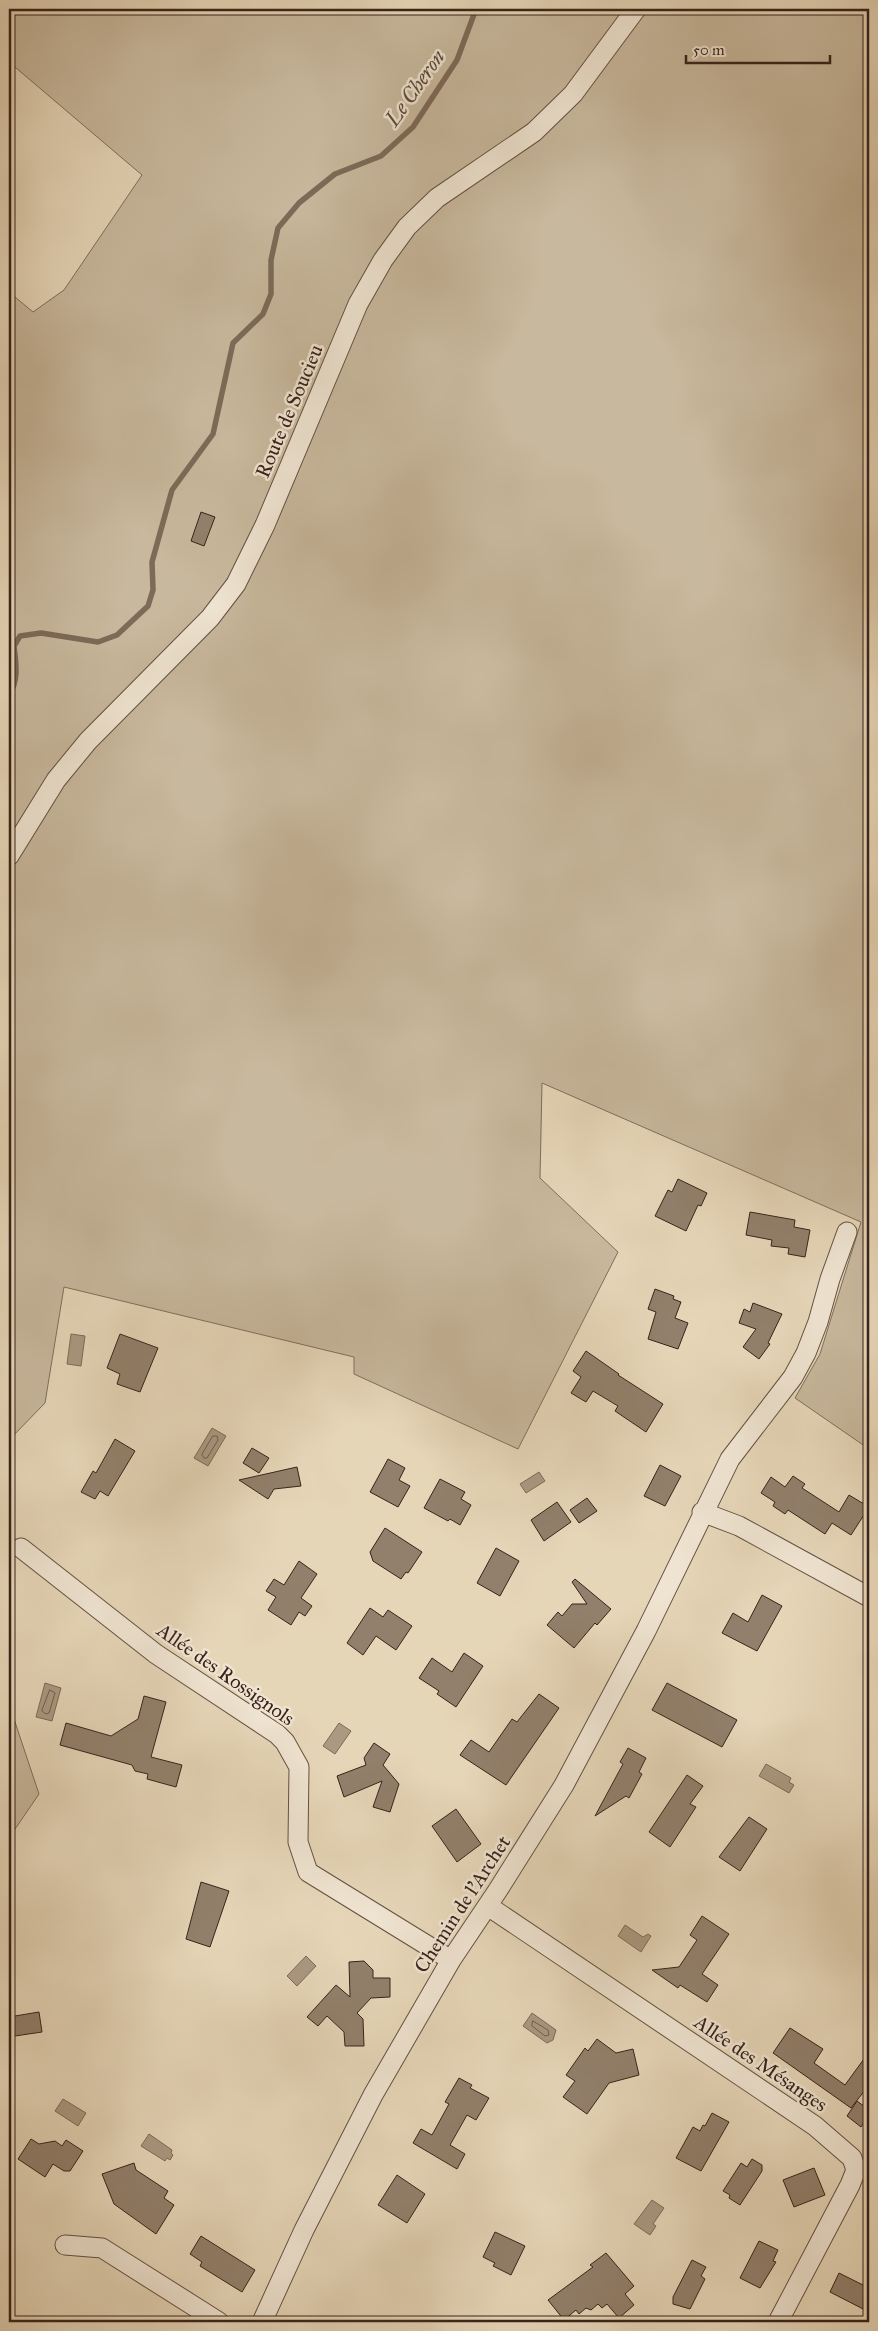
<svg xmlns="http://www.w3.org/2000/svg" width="878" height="2331" font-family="'IM FELL Great Primer',serif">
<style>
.green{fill:#c8b89d;stroke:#806e5c}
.water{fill:#ab9982;stroke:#7d6a58}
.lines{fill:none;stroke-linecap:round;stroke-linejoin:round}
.shore{stroke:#725e4e;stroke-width:1}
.stream{stroke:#7d6a58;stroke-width:5.5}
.building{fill:#92806c;stroke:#38231a}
.minor-casing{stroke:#645042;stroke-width:21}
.minor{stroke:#efe4d1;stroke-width:19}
.labels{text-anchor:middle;stroke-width:5;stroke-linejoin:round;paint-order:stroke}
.street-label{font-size:20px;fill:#38231a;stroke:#efe4d1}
.water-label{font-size:21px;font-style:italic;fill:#5a4639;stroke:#efe4d1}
</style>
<rect width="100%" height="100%" fill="#e6d6b8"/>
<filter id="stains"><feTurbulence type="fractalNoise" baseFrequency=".004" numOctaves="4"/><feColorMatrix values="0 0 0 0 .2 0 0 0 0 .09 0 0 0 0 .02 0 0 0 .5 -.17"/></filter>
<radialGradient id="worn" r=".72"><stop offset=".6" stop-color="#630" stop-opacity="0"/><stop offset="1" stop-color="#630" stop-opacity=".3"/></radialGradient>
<path class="green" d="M 9,9 L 44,9 L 64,15 L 71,9 L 869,9 L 869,1449 L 795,1398 L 820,1354 L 861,1222 L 542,1083 L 540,1178 L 618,1252 L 518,1449 L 354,1374 L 354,1357 L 64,1287 L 45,1403 L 9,1440 L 9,292 L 33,312 L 64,290 L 142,175 L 9,62 Z
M 9,1704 L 39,1794 L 9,1838 Z"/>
<path class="water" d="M 71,1334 L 85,1336 L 81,1366 L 67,1364 Z
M 212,1428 L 226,1436 L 208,1466 L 194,1458 Z
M 539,1472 L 545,1481 L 526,1493 L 520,1484 Z
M 45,1683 L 61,1688 L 52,1721 L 36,1717 Z
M 339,1723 L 351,1731 L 335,1754 L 323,1746 Z
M 766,1764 L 791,1778 L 789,1782 L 794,1785 L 789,1793 L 759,1776 Z
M 625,1925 L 643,1937 L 648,1934 L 651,1936 L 641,1952 L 618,1936 Z
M 306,1956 L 316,1966 L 297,1986 L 287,1976 Z
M 532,2013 L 556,2030 L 553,2040 L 547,2043 L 523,2026 Z
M 63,2099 L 86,2113 L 78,2126 L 55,2111 Z
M 149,2134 L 172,2150 L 171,2153 L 173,2155 L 170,2160 L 167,2158 L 165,2161 L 141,2146 Z
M 652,2200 L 664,2208 L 653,2224 L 656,2226 L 650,2235 L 634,2224 Z"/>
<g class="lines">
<path class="shore" d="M 213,1436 L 217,1436 L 218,1440 L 207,1458 L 204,1458 L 202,1455 Z
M 50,1690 L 55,1693 L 49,1713 L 46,1714 L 42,1711 Z
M 533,2021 L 548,2030 L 549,2035 L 545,2036 L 532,2026 Z"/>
<path class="stream" d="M 9,695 C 19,681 16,663 14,646 L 20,636 L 41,633 L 98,642 L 117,635 L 148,606 L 153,590 L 152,562 L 172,490 L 213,434 L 233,343 L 263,314 L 271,294 L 271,260 L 278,228 L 299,203 L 335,174 L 381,156 L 413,127 L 457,60 L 476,9"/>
</g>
<path class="building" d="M 201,512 L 215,517 L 204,546 L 191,541 Z
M 678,1179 L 707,1193 L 701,1206 L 698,1205 L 686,1231 L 655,1216 L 668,1190 L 672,1192 Z
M 750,1212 L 795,1220 L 794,1227 L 810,1230 L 805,1257 L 788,1254 L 789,1248 L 771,1246 L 772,1240 L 746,1235 Z
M 655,1289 L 674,1296 L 673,1299 L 681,1302 L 675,1318 L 688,1323 L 678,1349 L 648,1339 L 656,1312 L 648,1309 Z
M 753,1303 L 782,1314 L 768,1343 L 770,1344 L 759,1359 L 743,1347 L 756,1329 L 739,1323 L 744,1309 L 750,1312 Z
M 120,1334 L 158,1348 L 140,1392 L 117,1384 L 120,1374 L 107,1368 Z
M 586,1351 L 619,1374 L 618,1375 L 663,1404 L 646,1432 L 615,1411 L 618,1406 L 593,1391 L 586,1402 L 571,1393 L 581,1377 L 573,1371 Z
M 115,1439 L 135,1451 L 108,1496 L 100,1491 L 95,1499 L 81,1492 L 93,1471 L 96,1473 Z
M 252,1448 L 269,1458 L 259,1473 L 243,1463 Z
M 388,1459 L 405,1468 L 399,1480 L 410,1486 L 398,1507 L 370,1492 Z
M 660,1465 L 681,1476 L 665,1506 L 644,1496 Z
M 297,1467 L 301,1486 L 274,1489 L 268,1499 L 239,1480 Z
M 793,1476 L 805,1484 L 802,1488 L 839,1512 L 849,1495 L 869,1507 L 851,1535 L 832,1523 L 825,1534 L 788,1510 L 785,1514 L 773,1506 L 775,1502 L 761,1493 L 771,1477 L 785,1487 Z
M 440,1479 L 465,1492 L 461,1499 L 471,1505 L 460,1525 L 450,1519 L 448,1521 L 424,1508 Z
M 587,1498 L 597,1511 L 579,1523 L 570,1510 Z
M 557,1502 L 571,1522 L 544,1541 L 531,1520 Z
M 385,1528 L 422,1552 L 408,1573 L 406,1572 L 401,1579 L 373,1561 L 370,1552 Z
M 496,1548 L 519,1561 L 500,1596 L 477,1583 Z
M 299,1561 L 317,1574 L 301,1598 L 312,1606 L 305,1616 L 299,1612 L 291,1625 L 268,1610 L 276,1597 L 266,1591 L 274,1579 L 284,1585 Z
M 575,1579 L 611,1609 L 597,1625 L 595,1623 L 574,1648 L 547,1625 L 558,1612 L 562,1616 L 572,1604 L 587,1604 L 572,1582 Z
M 762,1595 L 782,1606 L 757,1651 L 722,1633 L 733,1613 L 748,1622 Z
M 370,1608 L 383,1617 L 388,1610 L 412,1626 L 396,1650 L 376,1636 L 363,1655 L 347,1643 Z
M 464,1653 L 483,1666 L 456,1707 L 437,1694 L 439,1691 L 419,1678 L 432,1658 L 452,1672 Z
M 667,1683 L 737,1720 L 722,1747 L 652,1710 Z
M 539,1694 L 559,1708 L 506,1785 L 460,1755 L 471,1740 L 489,1752 L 512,1719 L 517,1722 Z
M 144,1696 L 166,1702 L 151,1757 L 182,1765 L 176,1787 L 147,1779 L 148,1774 L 135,1771 L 132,1765 L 60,1745 L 66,1723 L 111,1736 L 138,1719 Z
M 374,1743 L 390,1754 L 383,1765 L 399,1784 L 390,1812 L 373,1807 L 382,1781 L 344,1797 L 337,1776 L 366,1765 L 364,1758 Z
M 628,1748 L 646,1758 L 639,1772 L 642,1774 L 629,1798 L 626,1796 L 595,1816 L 623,1764 L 620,1762 Z
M 687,1775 L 703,1786 L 690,1804 L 696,1807 L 670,1847 L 649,1832 Z
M 456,1809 L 481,1844 L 457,1862 L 432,1826 Z
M 749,1817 L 767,1829 L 740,1871 L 719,1857 Z
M 201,1882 L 229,1891 L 210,1947 L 186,1939 Z
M 702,1916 L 729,1934 L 702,1974 L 718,1985 L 707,2002 L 680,1985 L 678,1988 L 652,1970 L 679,1967 L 697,1940 L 690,1935 Z
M 364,1961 L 373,1970 L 373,1978 L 390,1978 L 390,1997 L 371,1998 L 357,2013 L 363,2019 L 364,2046 L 345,2046 L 344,2032 L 327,2016 L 318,2026 L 307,2017 L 336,1985 L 350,1997 L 349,1962 Z
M 39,2012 L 42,2032 L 15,2036 L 9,2030 L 9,2017 Z
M 790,2028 L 823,2049 L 814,2063 L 845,2085 L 869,2052 L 869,2085 L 851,2108 L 773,2053 Z
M 597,2039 L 616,2053 L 633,2049 L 639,2075 L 609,2083 L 587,2114 L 563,2097 L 575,2081 L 566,2075 L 585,2048 L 588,2051 Z
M 459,2078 L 472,2085 L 470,2088 L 489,2098 L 476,2120 L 467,2115 L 450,2145 L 465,2154 L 457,2169 L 413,2143 L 421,2129 L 432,2135 L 449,2104 L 445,2102 Z
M 857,2101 L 869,2110 L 869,2115 L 861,2127 L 847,2116 Z
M 712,2113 L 729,2122 L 701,2171 L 676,2158 L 693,2127 L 700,2131 L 703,2125 L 705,2126 Z
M 31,2139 L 39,2144 L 55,2141 L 62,2146 L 66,2140 L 83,2151 L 70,2171 L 64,2171 L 53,2164 L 45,2177 L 18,2159 Z
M 752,2159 L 762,2165 L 762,2171 L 740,2205 L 729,2198 L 730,2195 L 723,2191 L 741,2163 L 747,2167 Z
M 134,2163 L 136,2170 L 168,2191 L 164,2198 L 174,2205 L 156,2234 L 114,2204 L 102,2174 Z
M 814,2168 L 825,2195 L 794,2207 L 783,2180 Z
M 397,2175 L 425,2194 L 407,2223 L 378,2205 Z
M 495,2232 L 525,2246 L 511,2275 L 493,2266 L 495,2263 L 483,2257 Z
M 201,2236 L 255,2270 L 242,2292 L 200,2266 L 202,2262 L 190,2254 Z
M 759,2241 L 778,2250 L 773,2261 L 776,2262 L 760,2288 L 740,2278 Z
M 606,2253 L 634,2286 L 625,2294 L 634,2305 L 619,2318 L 607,2304 L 602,2308 L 598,2304 L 591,2310 L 586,2308 L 579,2314 L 576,2310 L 564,2320 L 548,2300 L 593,2267 L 590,2265 Z
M 692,2260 L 706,2267 L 701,2276 L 705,2279 L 690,2309 L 673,2304 L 673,2297 Z
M 839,2273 L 869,2288 L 869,2312 L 830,2292 Z"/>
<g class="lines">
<g class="minor-casing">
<path id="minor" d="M 9,856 L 56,780 L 88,741 L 210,618 L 236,584 L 265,525 L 358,304 L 383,260 L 407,227 L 437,198 L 534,132 L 573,94 L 636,9
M 702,1512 L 739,1526 L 869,1597
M 21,1548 L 156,1654 L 277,1734 L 285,1742 L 299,1767 L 298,1842 L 308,1872 L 451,1960
M 488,1906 L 815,2126 L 852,2158 L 856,2170 L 850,2185 L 778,2322
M 65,2245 L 102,2248 L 219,2322
M 262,2322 L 304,2230 L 373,2095 L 451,1960 L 498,1890 L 564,1785 L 646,1631 L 730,1459 L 793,1377 L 806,1353 L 818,1322 L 830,1279 L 847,1232"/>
</g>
<use href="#minor" class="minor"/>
</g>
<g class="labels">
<g class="street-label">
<text transform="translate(289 411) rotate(-67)" y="7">Route de Soucieu</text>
<text transform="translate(226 1674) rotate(35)" y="7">Allée des Rossignols</text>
<text transform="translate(462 1904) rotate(-57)" y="7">Chemin de l'Archet</text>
<text transform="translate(761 2063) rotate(34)" y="7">Allée des Mésanges</text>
</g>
<g class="water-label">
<text transform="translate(415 88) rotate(-55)" y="7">Le Cheron</text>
</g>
</g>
<rect width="878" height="2331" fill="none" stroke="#e6d6b8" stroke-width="30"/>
<rect x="10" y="10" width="858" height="2311" fill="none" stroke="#38231a" stroke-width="2.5"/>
<rect x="15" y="15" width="848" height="2301" fill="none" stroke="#38231a"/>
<path d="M686 55v8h144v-8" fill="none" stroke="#38231a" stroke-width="2.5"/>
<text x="693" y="55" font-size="15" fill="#38231a" stroke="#efe4d1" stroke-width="4" paint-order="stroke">50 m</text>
<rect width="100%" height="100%" filter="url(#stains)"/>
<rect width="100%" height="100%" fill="url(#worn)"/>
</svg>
